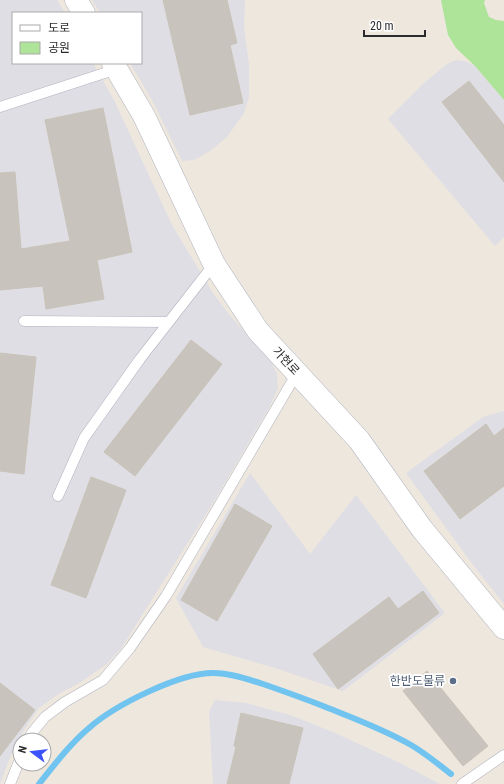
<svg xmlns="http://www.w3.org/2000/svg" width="504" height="784" font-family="'Roboto Condensed','Noto Sans KR',sans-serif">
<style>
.industrial{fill:#e0dee5}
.green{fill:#ade499}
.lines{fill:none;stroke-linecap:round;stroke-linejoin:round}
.stream{stroke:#70c4ef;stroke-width:6}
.building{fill:#c8c4bd;stroke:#c8c3b7}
.lane-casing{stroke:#b1b2bf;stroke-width:11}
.secondary-casing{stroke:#b1b2bf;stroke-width:23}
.lane{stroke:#fff;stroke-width:10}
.secondary{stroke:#fff;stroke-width:22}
.service-dot{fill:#5c6f8a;stroke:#fff;stroke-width:1.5}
.labels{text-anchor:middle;stroke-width:3.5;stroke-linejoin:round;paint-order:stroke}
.street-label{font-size:12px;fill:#2b2b2b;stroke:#fff}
.service-label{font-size:12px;fill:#4e5e75;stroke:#fff;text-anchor:end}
</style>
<rect width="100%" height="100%" fill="#ede7dd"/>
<path class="industrial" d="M 0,0 L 57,0 L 65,13 L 13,13 L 13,63 L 93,63 L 114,100 L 172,225 L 213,293 L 228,313 L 272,363 L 277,374 L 278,388 L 270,406 L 213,503 L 122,647 L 107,664 L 81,682 L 57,695 L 39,708 L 24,730 L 11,755 L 0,784 Z
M 92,0 L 245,0 L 244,26 L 249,64 L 249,97 L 244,113 L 227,137 L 210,151 L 194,160 L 182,161 L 153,102 L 130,63 L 141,63 L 141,13 L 100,13 Z
M 456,60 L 465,61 L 475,66 L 504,100 L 504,237 L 495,246 L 388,119 L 425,82 L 447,64 Z
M 504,411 L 504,604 L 473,565 L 406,473 L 483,417 Z
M 250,473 L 310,554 L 356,495 L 445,613 L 343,691 L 275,668 L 203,647 L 176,598 Z
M 215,700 L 246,703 L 290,715 L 333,732 L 398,762 L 440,784 L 213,784 L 209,712 Z"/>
<path class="green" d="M 441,0 L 485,0 L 484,3 L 489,17 L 496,20 L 504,21 L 504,100 L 475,66 L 456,48 L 448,35 Z"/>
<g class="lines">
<path class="stream" d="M 39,784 C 55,764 70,744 89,728 C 115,705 179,673 213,673 C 230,673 247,679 263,684 C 283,691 303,698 323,706 C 353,718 383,729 411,745 C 425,753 438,764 451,774"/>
</g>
<path class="building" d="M 163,0 L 227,0 L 237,43 L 230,45 L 243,103 L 190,115 Z
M 469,81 L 504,125 L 504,182 L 442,102 Z
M 103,108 L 132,252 L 97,260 L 104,299 L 46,309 L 43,286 L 0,290 L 0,173 L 15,172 L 21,249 L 70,241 L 45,120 Z
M 191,340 L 222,364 L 135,476 L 104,452 Z
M 0,353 L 36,357 L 24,474 L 0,471 Z
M 486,424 L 494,436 L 504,428 L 504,486 L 460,519 L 424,471 Z
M 91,477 L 126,490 L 86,598 L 51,585 Z
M 235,504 L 272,526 L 217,621 L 181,600 Z
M 423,591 L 439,613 L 338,689 L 313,654 L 389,597 L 398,609 Z
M 427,671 L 488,746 L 463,766 L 403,691 Z
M 0,683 L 35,710 L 0,756 Z
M 241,713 L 303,728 L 289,784 L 227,784 L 236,747 L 234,746 Z"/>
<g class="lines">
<g class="lane-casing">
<path id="lane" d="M 0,107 L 117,69
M 24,321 L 168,322
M 58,496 L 84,438 L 140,359 L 214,264
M 29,740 L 31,734 L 45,717 L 65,702 L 103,680 L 130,648 L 166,596 L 297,373
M 10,784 L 20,759
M 462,784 L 504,755"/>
</g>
<g class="secondary-casing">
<path id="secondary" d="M 76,0 L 84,13
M 113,63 L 144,116 L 214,264 L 258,331 L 359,440 L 422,529 L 504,628"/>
</g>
<use href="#lane" class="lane"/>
<use href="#secondary" class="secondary"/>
</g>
<circle class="service-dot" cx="453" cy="681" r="4"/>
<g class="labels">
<g class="street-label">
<text transform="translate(286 361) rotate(47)" y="4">가현로</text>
</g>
<g class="service-label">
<text x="445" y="685">한반도물류</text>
</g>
</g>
<rect x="12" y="12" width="130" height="52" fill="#ffffff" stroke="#aaaaaa"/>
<rect x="20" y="25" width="20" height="6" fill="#ffffff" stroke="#aaaaaa"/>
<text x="48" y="32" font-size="12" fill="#2b2b2b">도로</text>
<rect x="20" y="42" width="20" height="12" fill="#ade499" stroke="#aaaaaa"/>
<text x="48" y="52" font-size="12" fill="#2b2b2b">공원</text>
<g transform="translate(32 752) rotate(285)"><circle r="19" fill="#ffffff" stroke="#aaaaaa"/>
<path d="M0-3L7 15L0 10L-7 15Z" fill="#3c52fa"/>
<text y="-6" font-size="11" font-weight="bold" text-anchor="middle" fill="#2b2b2b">N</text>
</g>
<path d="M364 30v6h61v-6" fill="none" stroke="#2b2b2b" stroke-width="2"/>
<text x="370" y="30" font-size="12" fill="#2b2b2b" stroke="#ffffff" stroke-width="3" paint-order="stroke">20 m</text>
</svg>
